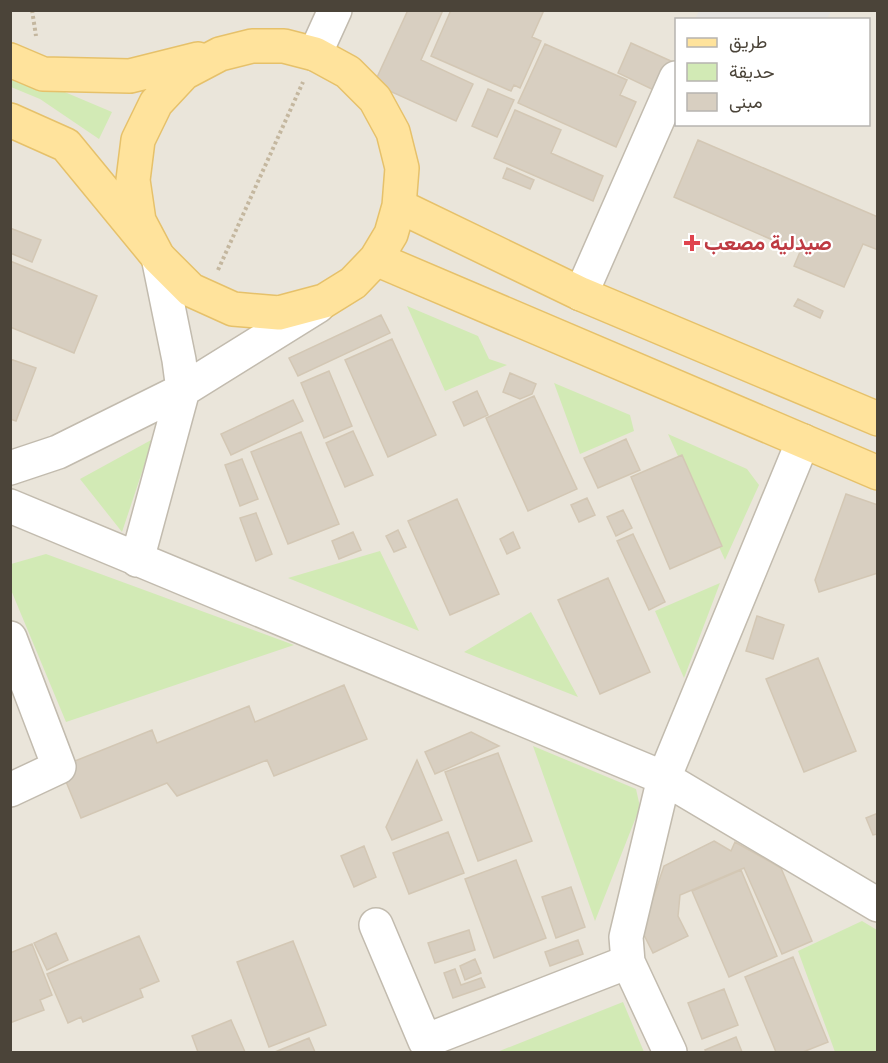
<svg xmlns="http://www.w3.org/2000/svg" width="888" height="1063" font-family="'Public Sans',Vazirmatn,sans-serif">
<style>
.residential{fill:#eae5da;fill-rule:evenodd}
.green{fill:#d2eab5}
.parking{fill:#e5e3e0}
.building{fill:#d8cfc1;stroke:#d3c7b4;stroke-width:1.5}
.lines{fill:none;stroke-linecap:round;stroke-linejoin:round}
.minor-casing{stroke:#c2bbae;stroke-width:36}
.major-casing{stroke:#e6c16a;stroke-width:36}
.path{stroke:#c4b79f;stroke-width:4;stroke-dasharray:3 3;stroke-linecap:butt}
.minor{stroke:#fff;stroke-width:33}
.major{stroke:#ffe39c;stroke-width:33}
.health-dot{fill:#e0444e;stroke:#fff;stroke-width:2}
.labels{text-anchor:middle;stroke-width:4.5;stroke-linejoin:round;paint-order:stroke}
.health-label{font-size:21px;font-weight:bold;fill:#be3a42;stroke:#fff;text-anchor:start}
</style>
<rect width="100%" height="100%" fill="#f6f3ec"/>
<path class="residential" d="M 11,11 L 877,11 L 877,1052 L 11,1052 ZM 676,20 L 868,20 L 868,124 L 676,124 Z"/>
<path class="green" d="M 10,69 L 112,112 L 99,139 L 40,99 L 11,87 Z
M 407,306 L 478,336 L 489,359 L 507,365 L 445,391 Z
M 554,383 L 630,415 L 634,431 L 580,454 Z
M 668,434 L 747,469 L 759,485 L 725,560 Z
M 153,439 L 122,532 L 80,479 Z
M 380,551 L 419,631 L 288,578 Z
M 46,554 L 294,645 L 66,722 L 11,590 L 11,564 Z
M 720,583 L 684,678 L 655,611 Z
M 531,612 L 578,697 L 464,652 Z
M 533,746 L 636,789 L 640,807 L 595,921 Z
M 862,921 L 877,930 L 877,1052 L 835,1052 L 798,951 Z
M 623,1002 L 644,1052 L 497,1052 Z"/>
<path class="parking" d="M 699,11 L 699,10 L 831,11 L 827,19 L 695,19 Z"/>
<path class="building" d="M 408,10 L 443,10 L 421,60 L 473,84 L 456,121 L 374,84 Z
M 451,10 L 544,10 L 532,37 L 541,41 L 520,88 L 514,85 L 511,91 L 431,56 Z
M 631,43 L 673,62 L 660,93 L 618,73 Z
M 545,44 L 627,80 L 620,95 L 636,102 L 616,147 L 518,103 Z
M 488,89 L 514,100 L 497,137 L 472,126 Z
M 515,110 L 561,130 L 551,153 L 603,176 L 593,201 L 494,158 Z
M 698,140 L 878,217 L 878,250 L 863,244 L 844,287 L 794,266 L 800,252 L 674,197 Z
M 507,168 L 534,180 L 530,189 L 503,178 Z
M 10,228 L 41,240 L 32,262 L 10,253 Z
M 10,261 L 97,296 L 74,353 L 10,327 Z
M 798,299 L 823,311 L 820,318 L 794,306 Z
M 381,315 L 390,333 L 298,376 L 289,358 Z
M 392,339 L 436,435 L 388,457 L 345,360 Z
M 10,359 L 36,368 L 16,421 L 10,419 Z
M 329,371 L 352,426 L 324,438 L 301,383 Z
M 510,373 L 536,384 L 532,394 L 520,399 L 503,392 Z
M 477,391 L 488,415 L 464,426 L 453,402 Z
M 534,396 L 577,489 L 528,511 L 486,418 Z
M 293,400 L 303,421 L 231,455 L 221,434 Z
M 353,431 L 373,475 L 345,487 L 326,443 Z
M 301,432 L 339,524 L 288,544 L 251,452 Z
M 626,439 L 640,470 L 598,488 L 584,458 Z
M 682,455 L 722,546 L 670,569 L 631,477 Z
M 242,459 L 258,499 L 240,506 L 225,465 Z
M 846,494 L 878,505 L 878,573 L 819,592 L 815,580 Z
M 587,498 L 595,515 L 579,522 L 571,505 Z
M 457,499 L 499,594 L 450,615 L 408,521 Z
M 623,510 L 632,528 L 616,536 L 607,517 Z
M 256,513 L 272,554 L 256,561 L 240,518 Z
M 398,530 L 406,547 L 394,552 L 386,536 Z
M 353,532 L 361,550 L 339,559 L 332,541 Z
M 513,532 L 520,548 L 507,554 L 500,539 Z
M 633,534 L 665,602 L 649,610 L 617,541 Z
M 608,578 L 650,672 L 600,694 L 558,600 Z
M 757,616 L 784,625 L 773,659 L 746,651 Z
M 818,658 L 856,751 L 804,772 L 766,679 Z
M 344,685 L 367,739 L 274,776 L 267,760 L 177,796 L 167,783 L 81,818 L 60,767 L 152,730 L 157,743 L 249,706 L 255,722 Z
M 471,732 L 499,746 L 435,774 L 425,752 Z
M 498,753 L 532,841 L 478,861 L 445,772 Z
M 417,760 L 442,820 L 392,840 L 386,827 Z
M 878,813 L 878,834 L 873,835 L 866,818 Z
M 448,832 L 464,873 L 409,894 L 393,853 Z
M 714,841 L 731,851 L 735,842 L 781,868 L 812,941 L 782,954 L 744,868 L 680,895 L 678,916 L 688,936 L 653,953 L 642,931 L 664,866 Z
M 364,846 L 376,877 L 354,887 L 341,856 Z
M 516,860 L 546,938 L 494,958 L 465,879 Z
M 741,870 L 777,956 L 729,977 L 692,891 Z
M 571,887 L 585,927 L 556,938 L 542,897 Z
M 469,930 L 475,950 L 435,963 L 428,943 Z
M 56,933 L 68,960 L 47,970 L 34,943 Z
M 139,936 L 159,981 L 140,989 L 143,997 L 83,1022 L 81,1017 L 68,1023 L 47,974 Z
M 578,940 L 583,954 L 550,966 L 545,952 Z
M 293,941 L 326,1025 L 269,1047 L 237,962 Z
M 32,944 L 52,995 L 40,1000 L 44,1010 L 10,1023 L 10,953 Z
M 793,957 L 828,1042 L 803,1052 L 776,1052 L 745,977 Z
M 475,959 L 481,973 L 465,980 L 460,966 Z
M 455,969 L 461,985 L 481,978 L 485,987 L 453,998 L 444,973 Z
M 724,989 L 738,1025 L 702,1039 L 688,1003 Z
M 231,1020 L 245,1052 L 198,1052 L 192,1036 Z
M 736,1037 L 742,1052 L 706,1052 L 705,1050 Z
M 309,1038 L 315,1052 L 275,1052 Z"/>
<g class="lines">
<g class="minor-casing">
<path id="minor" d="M 315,54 L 335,10
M 581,294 L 676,78
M 10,468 L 58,452 L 183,390 L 179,360 L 158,257
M 10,506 L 664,778 L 878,905
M 137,560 L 183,390 L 318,306
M 10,638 L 59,767 L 10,790
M 376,925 L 425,1041 L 628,962
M 670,1052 L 628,962 L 626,937 L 664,778 L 803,441"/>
</g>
<g class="major-casing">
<path id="major" d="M 10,60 L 43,74 L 130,76 L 198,59
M 10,120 L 66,145 L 158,257 L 191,290 L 233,309 L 279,313 L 324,301 L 353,283 L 376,259 L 391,234 L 399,206 L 402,168 L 393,132 L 375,99 L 348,72 L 315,54 L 284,46 L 252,46 L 220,54 L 184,73 L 156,103 L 138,140 L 133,180 L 139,221 L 158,257
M 399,206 L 581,294 L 878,419
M 376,259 L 878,473"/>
</g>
<path class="path" d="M 32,10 L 36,36
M 218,270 L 303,82"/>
<use href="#minor" class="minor"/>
<use href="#major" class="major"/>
</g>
<path class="health-dot" d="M689 234h6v6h6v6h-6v6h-6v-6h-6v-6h6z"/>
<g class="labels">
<g class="health-label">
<text x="704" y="250">صيدلية مصعب</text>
</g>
</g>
<rect width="888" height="1063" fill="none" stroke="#4b4439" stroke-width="24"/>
<rect x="675" y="18" width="195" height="108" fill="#ffffff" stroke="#b7b4b0" stroke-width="1.5"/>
<rect x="687" y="38" width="30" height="9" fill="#ffe39c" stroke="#b7b4b0" stroke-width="1.5"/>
<text x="729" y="48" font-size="18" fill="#4b4439">طريق</text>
<rect x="687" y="63" width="30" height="18" fill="#d2eab5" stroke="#b7b4b0" stroke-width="1.5"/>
<text x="729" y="78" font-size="18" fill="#4b4439">حديقة</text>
<rect x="687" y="93" width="30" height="18" fill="#d8cfc1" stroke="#b7b4b0" stroke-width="1.5"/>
<text x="729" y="108" font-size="18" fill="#4b4439">مبنى</text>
</svg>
